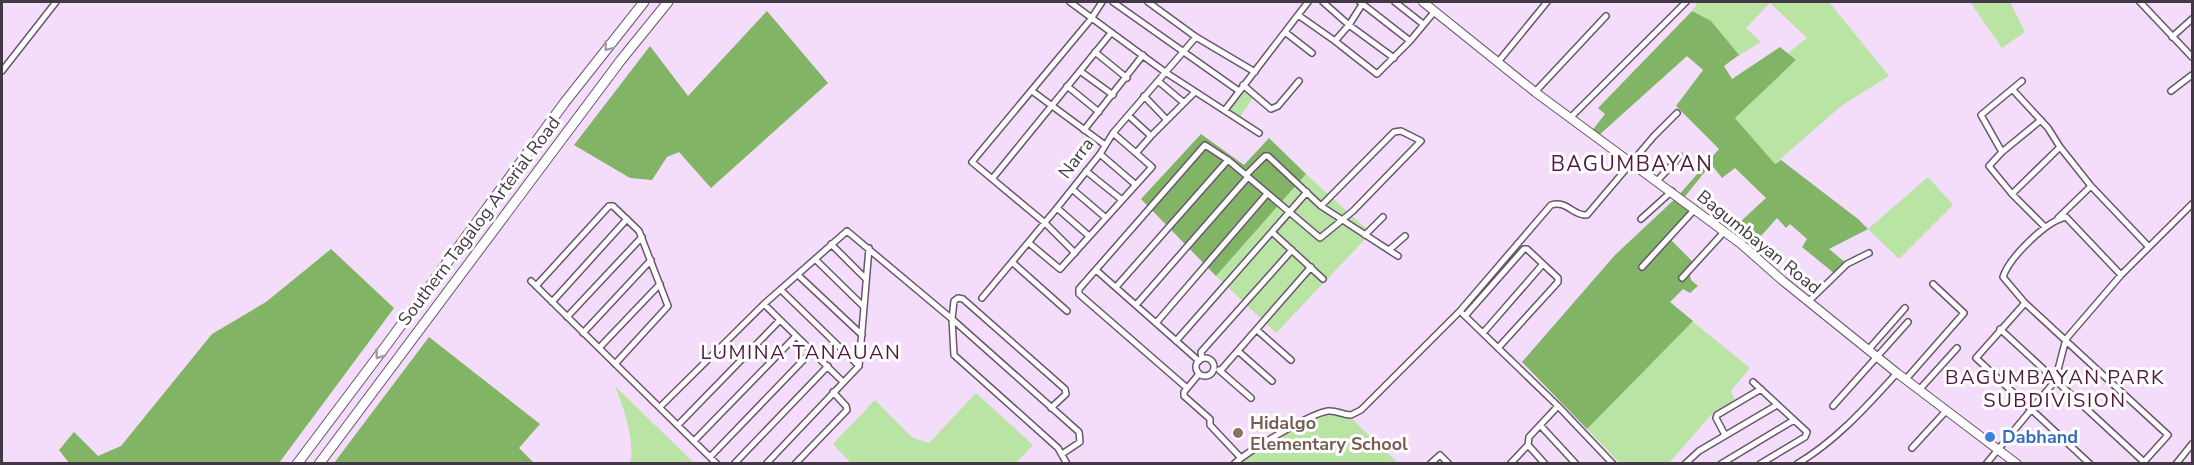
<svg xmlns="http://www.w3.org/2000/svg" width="2194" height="465" font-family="'Nunito Sans',sans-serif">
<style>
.green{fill:#b9e4a3}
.forest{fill:#81b465}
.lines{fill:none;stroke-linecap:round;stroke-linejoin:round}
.street-casing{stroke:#69556d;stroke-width:8}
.secondary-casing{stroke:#69556d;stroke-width:10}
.highway-casing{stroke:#69556d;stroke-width:11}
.street{stroke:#fff;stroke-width:5}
.secondary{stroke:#fff;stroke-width:8}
.highway{stroke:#fff;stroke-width:9}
.oneway{stroke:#a09ca2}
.education-dot{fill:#8d6e63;stroke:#fff;stroke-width:2}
.shop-dot{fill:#3f7fe0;stroke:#fff;stroke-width:2}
.labels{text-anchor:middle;stroke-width:6;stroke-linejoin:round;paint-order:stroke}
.street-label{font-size:18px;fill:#423944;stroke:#fff}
.education-label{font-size:18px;font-weight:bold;fill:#785e54;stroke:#fff;text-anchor:start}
.shop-label{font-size:18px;font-weight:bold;fill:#366cbe;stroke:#fff;text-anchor:start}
.neighbourhood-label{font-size:20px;letter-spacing:1.5px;fill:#521840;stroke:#fff}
.quarter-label{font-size:21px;letter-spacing:1.5px;fill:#521840;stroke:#fff}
</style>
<rect width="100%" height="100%" fill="#f4ddfa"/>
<path class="green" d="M 1694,2 L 1829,2 L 1889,76 L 1841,106 L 1775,164 L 1735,118 L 1795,61 L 1788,53 L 1807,38 L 1770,3 L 1746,28 L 1761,42 L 1738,56 L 1692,11 L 1697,4 Z
M 1970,2 L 2010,2 L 2025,32 L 2002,48 Z
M 1243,90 L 1253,98 L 1239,118 L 1228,110 Z
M 1306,174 L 1371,233 L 1276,333 L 1216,276 Z
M 1928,177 L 1953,205 L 1899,259 L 1868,229 Z
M 1692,321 L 1750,368 L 1731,391 L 1735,400 L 1711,415 L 1669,463 L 1620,463 L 1587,429 Z
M 615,386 L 694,463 L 630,463 C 636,442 623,406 615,386 Z
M 976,393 L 1033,445 L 1016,463 L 851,463 L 833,444 L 875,400 L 913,438 L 929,443 Z
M 1326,411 L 1348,415 L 1398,463 L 1244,464 L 1241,458 L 1279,435 Z"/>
<path class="forest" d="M 767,11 L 828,83 L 711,188 L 679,152 L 667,157 L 652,180 L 630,178 L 574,145 L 650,46 L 688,96 Z
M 1692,11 L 1711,21 L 1739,55 L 1724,66 L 1732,79 L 1780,47 L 1796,60 L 1735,118 L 1775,164 L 1781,160 L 1858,219 L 1868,229 L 1829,249 L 1847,264 L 1835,274 L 1802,247 L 1807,239 L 1790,224 L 1786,228 L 1777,218 L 1761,236 L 1749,229 L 1739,243 L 1727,234 L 1766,198 L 1735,168 L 1722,178 L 1711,164 L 1683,199 L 1695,209 L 1669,238 L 1693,262 L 1689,271 L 1691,280 L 1698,286 L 1690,293 L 1683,289 L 1670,302 L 1693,321 L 1587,429 L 1522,362 L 1615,255 L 1678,196 L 1719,149 L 1676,106 L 1703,70 L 1687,56 L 1597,137 L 1591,132 L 1605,114 L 1598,108 Z
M 1201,134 L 1244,165 L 1269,138 L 1306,174 L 1216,276 L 1141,199 Z
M 331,249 L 394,308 L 279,463 L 69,463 L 59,450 L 74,432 L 98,456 L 121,446 L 212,334 L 266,302 Z
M 429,337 L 540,424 L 519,448 L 534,463 L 334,463 Z"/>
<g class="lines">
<g class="street-casing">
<path id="street" d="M 1070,2 L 1165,72 L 1259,133
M 1113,2 L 1239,91
M 1148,2 L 1196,37 L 1255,72
M 1323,2 L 1349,25 L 1394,58
M 1360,2 L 1410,41
M 1395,2 L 1423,24
M 2140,2 L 2192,57
M 1298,15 L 1335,41 L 1377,74 L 1410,41 L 1435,11
M 1285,32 L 1312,53
M 2172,37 L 2192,19
M 1335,41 L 1349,25 L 1363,3
M 1095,52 L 1127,78
M 1498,62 L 1547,2
M 2,71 L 56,2
M 1080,71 L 1113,95
M 1158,81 L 1183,102
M 2022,81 L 1981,115 L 2002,152 L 1989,166 L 2012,194 L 2045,227
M 1243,85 L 1271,109 L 1278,106 L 1299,81
M 1067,86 L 1099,112
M 2013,90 L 2048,128 L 2060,147 L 2091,186 L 2149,247
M 1032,91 L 1105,145
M 2171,91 L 2192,75
M 1535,92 L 1606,16
M 1144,96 L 1167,120
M 1225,110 L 1308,2
M 1129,116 L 1151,136
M 1571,117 L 1686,2
M 1084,130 L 1143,55
M 2002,152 L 2041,120
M 1136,153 L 1151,136 L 1195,92
M 1100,154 L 1136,185
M 1086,171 L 1122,200
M 1246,175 L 1265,156 L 1268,156 L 1321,206 L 1398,256
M 992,179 L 1111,33
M 1657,181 L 1680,156
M 1072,189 L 1106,218
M 2012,194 L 2060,147
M 1057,208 L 1089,236
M 2058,218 L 2091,186
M 1641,219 L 1672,191
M 1272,232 L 1323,279
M 1365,235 L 1383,217
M 1029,243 L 1060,269 L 1152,167 L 1113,133
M 831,244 L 866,279
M 1389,250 L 1405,236
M 1075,253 L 1045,223 L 972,162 L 1091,19 L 1102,2
M 815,259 L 864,307
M 1012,262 L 1067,311
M 1642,267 L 1695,209
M 1096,270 L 1199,361
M 798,275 L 862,335
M 2121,275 L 2066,217 C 2046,221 2009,258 2003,277 L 2025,303 L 2168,435 L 2142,464
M 1682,278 L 1724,232
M 531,281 L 717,464
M 536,286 L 609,206 L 613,206 L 639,231 L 668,306 L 615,364
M 1116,287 L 1228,160
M 781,290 L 859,366
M 982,298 L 1057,208 L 1100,154 L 1113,133 L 1196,37
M 552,302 L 627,219
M 1808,302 L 1847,264 L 1869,253
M 2025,303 L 1976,358 L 2090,464
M 764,304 L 843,382
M 1136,305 L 1248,177
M 1463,314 L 1558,406 L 1613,464
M 1465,316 L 1524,249 L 1527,249 L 1558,278 L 1558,282 L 1498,348
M 567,317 L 642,237
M 1156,323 L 1267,194
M 2000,329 L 2144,462
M 1257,330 L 1291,360
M 583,333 L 651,260
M 1483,333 L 1543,264
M 1176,341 L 1307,192
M 599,348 L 660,284
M 1869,349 L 1905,308
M 1238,351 L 1272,381
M1196 367a9 9 0 1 1 18 0a9 9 0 1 1-18 0Z
M 1202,359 L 1201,352 L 1292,250
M 1219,370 L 1251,398
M 1221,370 L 1311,267
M 1199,374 L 1184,392 L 1184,396 L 1210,419 L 1210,425 L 1241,458
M 1906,379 L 1964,313 L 1933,284
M 1753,382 L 1807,432 L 1805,437 L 1760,464
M 1187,388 L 1079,294 L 1079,289 L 1205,145 L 1228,160 L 1320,238 L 1353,211 L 1421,141 L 1401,131 L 1394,132 L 1321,206
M 1919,390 L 1957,348
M 1833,406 L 1908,322
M 660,407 L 764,304 L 847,231 L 952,319 L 1079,432 L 1080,442 L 1062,454
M 1051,408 L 1066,394 L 1065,389 L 963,299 L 958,298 L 954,301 L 952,319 L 954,355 L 1058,448 L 1067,464
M 678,425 L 780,320
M 1540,425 L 1576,464
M 1725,435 L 1716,418 L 1717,415 L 1761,389
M 694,441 L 796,336
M 1528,445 L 1545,464
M 1912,448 L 1946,411
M 710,457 L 812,351
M 734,464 L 828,366
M 766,464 L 859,366 L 869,248
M 795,464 L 847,410 L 846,406 L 833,392
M 1234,464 C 1248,451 1311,413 1328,411 C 1337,410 1342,415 1351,415 L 1361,410 L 1460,311 L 1551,205 C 1567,200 1573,216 1587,215 L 1654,136 L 1677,113
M 1430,464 L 1440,455 L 1449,464
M 1510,464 L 1528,445 L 1529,437 L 1558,406
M 1685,464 L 1699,451 L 1777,405
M 1721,464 L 1794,420
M 1797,464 C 1837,440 1866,407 1897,373
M 1986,464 L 2055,381 L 2066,339 L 2121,275 L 2192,204
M 2176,464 L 2192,444"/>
</g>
<g class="secondary-casing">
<path id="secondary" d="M 1423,2 L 1535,92 L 1741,244 L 1783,281 L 1897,373 L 2017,464"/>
</g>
<g class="highway-casing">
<path id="highway" d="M 297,464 L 388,343 L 565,102 L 644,2
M 319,464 L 621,60 L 668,2"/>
</g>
<use href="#street" class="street"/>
<use href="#secondary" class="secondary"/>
<use href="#highway" class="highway"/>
</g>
<defs><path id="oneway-chevron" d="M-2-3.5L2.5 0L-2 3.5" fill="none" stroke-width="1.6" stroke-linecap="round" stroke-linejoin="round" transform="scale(1.5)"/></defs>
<g class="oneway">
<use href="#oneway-chevron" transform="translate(608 47) rotate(128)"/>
<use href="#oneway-chevron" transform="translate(379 355) rotate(127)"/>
</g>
<circle class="education-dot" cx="1238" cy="433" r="6"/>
<circle class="shop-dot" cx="1990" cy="437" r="6"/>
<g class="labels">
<g class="street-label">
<text transform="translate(1076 158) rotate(-53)" y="6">Narra</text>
<text transform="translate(479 221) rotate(-53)" y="6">Southern Tagalog Arterial Road</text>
<text transform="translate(1759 242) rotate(39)" y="6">Bagumbayan Road</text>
</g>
<g class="education-label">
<text x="1250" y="429">Hidalgo<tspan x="1250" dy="21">Elementary School</tspan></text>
</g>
<g class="shop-label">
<text x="2002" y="443">Dabhand</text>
</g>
<g class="neighbourhood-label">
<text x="801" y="359">LUMINA TANAUAN</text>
<text x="2055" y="384">BAGUMBAYAN PARK<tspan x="2055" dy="23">SUBDIVISION</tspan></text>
</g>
<g class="quarter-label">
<text x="1632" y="171">BAGUMBAYAN</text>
</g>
</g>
<rect width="2194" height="465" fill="none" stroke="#423944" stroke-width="6"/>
</svg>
